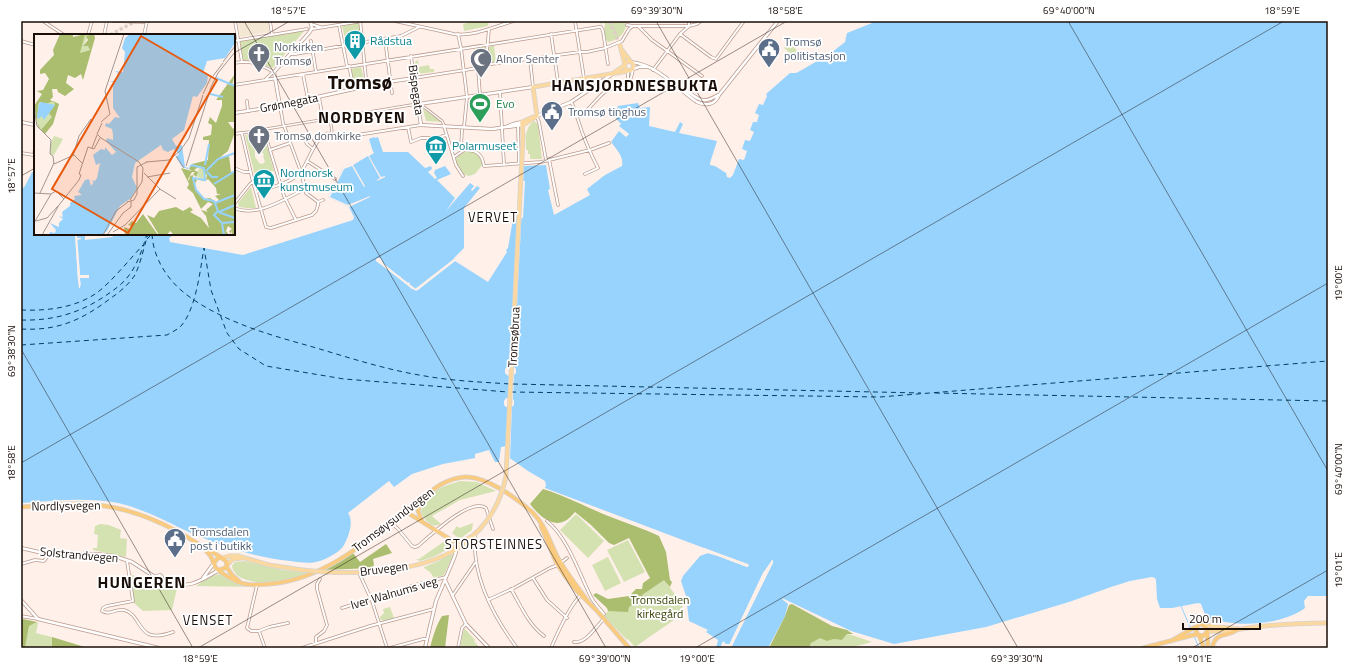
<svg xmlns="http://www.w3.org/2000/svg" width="1349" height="669" font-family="'Titillium Web',sans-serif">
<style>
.education{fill:#f4e8d4}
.green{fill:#d4e1b1;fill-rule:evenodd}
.forest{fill:#abbd6e}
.water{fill:#97d3fd}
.pier{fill:#fff0ea}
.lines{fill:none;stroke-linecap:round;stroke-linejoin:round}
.stream{stroke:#97d3fd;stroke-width:1}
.ferry{stroke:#004061;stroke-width:1;stroke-dasharray:5 4;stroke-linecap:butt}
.primary-tunnel{stroke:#ddcec8;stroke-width:3.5;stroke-dasharray:3.5 2;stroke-linecap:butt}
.pedestrian-casing{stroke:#bb9a8c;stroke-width:3}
.minor-casing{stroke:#bb9a8c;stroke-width:3.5}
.tertiary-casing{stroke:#bb9a8c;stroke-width:4}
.primary-casing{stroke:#d6d4d3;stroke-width:5}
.trunk-casing{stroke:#d6d4d3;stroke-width:5}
.pedestrian{stroke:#fff;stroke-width:1.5}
.minor{stroke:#fff;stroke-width:2}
.tertiary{stroke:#fff;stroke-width:2.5}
.primary{stroke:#fbd89f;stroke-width:3.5}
.trunk{stroke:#facb7f;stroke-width:3.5}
.primary-bridge-casing{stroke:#d6d4d3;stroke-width:5;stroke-linecap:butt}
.primary-bridge{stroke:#fbd89f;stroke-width:3.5}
.ticks{fill:none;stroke:#1a0e09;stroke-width:1;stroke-opacity:0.45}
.labels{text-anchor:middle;stroke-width:3.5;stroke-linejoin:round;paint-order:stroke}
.culture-label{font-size:12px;fill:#0d838f;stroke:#fff;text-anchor:start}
.service-label{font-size:12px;fill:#4e5e75;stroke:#fff;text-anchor:start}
.worship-label{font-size:12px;fill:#5b616d;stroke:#fff;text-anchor:start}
.street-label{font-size:12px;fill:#1a0e09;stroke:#fff}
.leisure-label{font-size:12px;fill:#27864d;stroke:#fff;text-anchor:start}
.park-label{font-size:12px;fill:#384304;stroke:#fff}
.neighbourhood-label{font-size:13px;letter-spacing:1px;fill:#1a0e09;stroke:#fff}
.district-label{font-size:16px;font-weight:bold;letter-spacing:1px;fill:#1a0e09;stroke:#fff}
.town-label{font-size:20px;font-weight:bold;fill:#1a0e09;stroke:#fff}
.inset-river{fill:none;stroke:#97d3fd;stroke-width:2}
.inset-road{fill:none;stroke:#a39690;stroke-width:1}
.view{fill:#e8590c;fill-opacity:0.15;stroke:#e8590c;stroke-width:2}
.inset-edge{fill:none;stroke:#1a0e09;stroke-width:2}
.neatline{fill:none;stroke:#1a0e09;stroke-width:1.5}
.ticks-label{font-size:10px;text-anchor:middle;fill:#1a0e09}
</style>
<rect width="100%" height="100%" fill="#fff0ea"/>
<path class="education" d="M 238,21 L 268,21 L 269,32 L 240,37 Z"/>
<path class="green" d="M 475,21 L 489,21 L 488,26 L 464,31 L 463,24 Z
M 600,21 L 627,21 L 627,22 L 625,23 L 626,26 C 623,36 618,40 608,42 C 603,37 604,30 605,24 L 603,22 L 601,25 Z
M 359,23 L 362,40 L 346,43 L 342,26 Z
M 305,30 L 273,68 L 252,61 L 243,60 L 240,41 Z
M 789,43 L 801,54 L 797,59 L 784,48 Z
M 493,45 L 494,46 L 496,62 L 490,63 L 488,62 L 489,47 Z
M 485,46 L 484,61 L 484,63 L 479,64 L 476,47 Z
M 418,60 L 419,67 L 429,65 L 430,69 L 434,69 L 434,72 L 417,74 L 415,62 Z
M 361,67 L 365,83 L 354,85 L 351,69 Z
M 423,109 L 442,122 L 426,121 Z
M 534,121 L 538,124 L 542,159 L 530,159 L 530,154 L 528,154 L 528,150 L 526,150 C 526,140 524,128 534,121 Z
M 263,132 L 274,171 L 255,176 L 245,135 ZM 256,147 L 258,147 L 259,149 L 261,148 L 262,153 L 263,153 L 264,155 L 263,156 L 265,162 L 262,164 L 259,163 L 256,158 L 255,158 L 255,150 L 256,149 Z
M 465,152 L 473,152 L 478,154 L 483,164 L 475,174 L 469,176 L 462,174 L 455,160 L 458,156 Z
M 251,187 L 256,208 L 247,208 L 239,207 L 238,203 Z
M 460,481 L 477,482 L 496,491 L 460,500 L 432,516 L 441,524 C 432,529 425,521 421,512 C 424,492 443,486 460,481 Z
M 576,514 L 604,541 L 588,558 L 560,530 Z
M 473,523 L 472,530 L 461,538 L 457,539 L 457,537 L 452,533 L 457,526 L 459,528 Z
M 100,524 L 109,525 L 121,530 L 120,538 L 127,539 L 126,557 L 93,550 L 93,548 L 97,548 L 98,535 L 94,534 L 95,526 Z
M 446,540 L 451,543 L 451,545 C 443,554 431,558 420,561 L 416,559 L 419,559 Z
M 628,540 L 645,572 L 624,582 L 607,550 Z
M 450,553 L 453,555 L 444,575 L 434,578 L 430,572 L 424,568 L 424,567 L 439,561 Z
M 608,557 L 621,583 L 605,591 L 592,565 Z
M 245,561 L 283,570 L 308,573 C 292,582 239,591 232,567 C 233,560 239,562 245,561 Z
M 130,574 L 158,586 L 169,586 L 177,588 L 172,610 L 143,611 L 134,603 Z
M 219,574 L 241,586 L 253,587 L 196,586 L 209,577 Z
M 664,579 L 683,606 L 674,620 L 635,647 L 628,639 L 627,640 L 604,616 L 608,611 L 628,611 L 629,607 L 644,597 L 642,595 Z
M 390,607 L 394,618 L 384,621 L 380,619 L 380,617 L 384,613 L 383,609 Z
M 37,622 L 38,623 L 36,633 L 52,637 L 52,648 L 25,648 L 29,626 Z
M 464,628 L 475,640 L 474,641 L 480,648 L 460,648 Z
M 847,634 L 852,635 L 872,642 L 849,648 L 809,648 L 811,643 L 820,637 L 827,641 L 834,639 L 842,640 Z"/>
<path class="forest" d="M 543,489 C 563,495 582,505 601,513 C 620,521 640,527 659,536 L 666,552 L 670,580 L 672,582 L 670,587 L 664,580 L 642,595 L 644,597 L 629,607 L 628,612 L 608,611 L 607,608 L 593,595 L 596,593 L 608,599 L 629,596 L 636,589 L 642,589 L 643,583 L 650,578 L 629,538 L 614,545 L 609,543 L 591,525 L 575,512 C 572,515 569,519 565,521 C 551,528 538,514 530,504 Z
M 386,544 L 392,553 L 373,559 L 374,565 L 372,568 L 324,570 L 353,553 L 360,562 Z
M 792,604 L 832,626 L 847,630 L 853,634 L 847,634 L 842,640 L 834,639 L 827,641 L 820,638 L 811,643 L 809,648 L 769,648 L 785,616 L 789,605 Z
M 449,615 L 445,648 L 430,648 C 433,636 436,626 442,616 Z
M 23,619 L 37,622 L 29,626 L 25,648 L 21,648 L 21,620 Z
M 52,637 L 88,648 L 52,648 Z"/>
<path class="water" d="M 872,21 L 1328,21 L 1328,596 L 1308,596 L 1304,601 L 1305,608 C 1280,626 1235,628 1206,617 L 1201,604 L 1198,603 L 1172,608 L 1160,608 L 1157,599 L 1156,580 L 1155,578 L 1152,577 L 1130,581 L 1111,587 L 1069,602 L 986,627 L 894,644 L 851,631 L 782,598 L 783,600 L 788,604 L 785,616 L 768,648 L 731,648 L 744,620 L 773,562 L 763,573 L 730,644 L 726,644 L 723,641 L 720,648 L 716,648 L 718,640 L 706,632 L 708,630 L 689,621 L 686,596 L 681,581 L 683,576 L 700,556 L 708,553 L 718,556 L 747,567 L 749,565 L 545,488 L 546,485 L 545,481 L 528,471 L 507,456 L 508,446 L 501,447 L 499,462 L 495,462 L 489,450 L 475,454 L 475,458 L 443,464 L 412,474 L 394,487 L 389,481 L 348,513 C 354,521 349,536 344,545 C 342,549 335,554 331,556 C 315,565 306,563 290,561 C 256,558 222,546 191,533 C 167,522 144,509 118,503 C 86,497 53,501 21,503 L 21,190 L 25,186 L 32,172 L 35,173 L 35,234 L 75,234 L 78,280 L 81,287 L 80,278 L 89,278 L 80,275 L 77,234 L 175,234 L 169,238 L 170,242 L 243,255 L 353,220 L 354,217 L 349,207 L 328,197 L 343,167 L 373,152 L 369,139 L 374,137 L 375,138 L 378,137 L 383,152 L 408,152 L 425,168 L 431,166 L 432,169 L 428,172 L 435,179 L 437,178 L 434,173 L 435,170 L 445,166 L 451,174 L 437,180 L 455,198 L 446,211 L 470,183 L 474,186 L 471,190 L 472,191 L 477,186 L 480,188 L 464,208 L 464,248 L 454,258 L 454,259 L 416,289 L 409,284 L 410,282 L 408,283 L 382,263 L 382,260 L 380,258 L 377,258 L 382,265 L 412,289 L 418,290 L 455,261 L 488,282 L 507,252 L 506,250 L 508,248 L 513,219 L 523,218 L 525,181 L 520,180 L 524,166 L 546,165 L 550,189 L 548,190 L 554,215 L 590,195 L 587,189 L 605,175 L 622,166 C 624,156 616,149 611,142 L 619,131 L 626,137 L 629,134 L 619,126 L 621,124 L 614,116 L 618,106 L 638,103 L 640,108 L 650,107 L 649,126 L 675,132 L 680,122 L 683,124 L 679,133 L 717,141 L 710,163 L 710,165 L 715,166 L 726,173 L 727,177 L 730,178 L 733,175 L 739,159 L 744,160 L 747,151 L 742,149 L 745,140 L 750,141 L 754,132 L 750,130 L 753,122 L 757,122 L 759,115 L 755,113 L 759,104 L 763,105 L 767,96 L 766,94 L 790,73 L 796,73 L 800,71 L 831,53 L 845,42 L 847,33 L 872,23 Z"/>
<path class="pier" d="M 373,151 L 374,153 L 369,156 L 381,177 L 385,176 L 385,177 L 377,181 L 377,180 L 380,178 L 368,156 L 353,165 L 365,186 L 364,187 L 352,166 L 344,169 L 330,197 L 348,205 L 370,196 L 370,197 L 349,207 L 328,197 L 343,167 Z
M 524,164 L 514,367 L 516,369 L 516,373 L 514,375 L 513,399 L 514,401 L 514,405 L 512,407 L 510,460 L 506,457 L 508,407 L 506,407 L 504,405 L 504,401 L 506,398 L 508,398 L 509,376 L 507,375 L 505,373 L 505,369 L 507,367 L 510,367 L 517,216 L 521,216 L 523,182 L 519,182 L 523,165 Z
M 75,234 L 77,234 L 77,238 L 81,238 L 81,239 L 77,240 L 80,275 L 89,275 L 89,278 L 80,278 L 80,288 L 79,288 L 78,280 Z
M 105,234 L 112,234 L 113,237 L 85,240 L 85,236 Z
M 380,258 L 384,264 L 399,276 L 401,276 L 400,277 L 408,283 L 410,283 L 409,284 L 415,289 L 454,259 L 455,261 L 416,291 L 376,261 L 376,259 Z
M 704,548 L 748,564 L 749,566 L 747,567 L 718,556 L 708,553 L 704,554 L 704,551 L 708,551 L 704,550 Z
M 772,560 L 773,560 L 773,563 L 731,648 L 729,645 L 763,573 Z"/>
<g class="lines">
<path class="stream" d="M 1181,606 L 1190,627
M 1194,636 L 1199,648"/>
<path class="ferry" d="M 152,234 C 153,258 168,281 187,295 C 223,322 270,335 313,347 C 350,358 387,370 425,376 C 453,381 481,382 510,384
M 147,239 L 152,234
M 21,310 C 47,311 76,308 98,292 C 112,281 130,259 143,245
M 21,320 C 53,321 81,313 108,294 C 117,288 126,281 132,271 C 139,260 143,247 147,234
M 21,329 C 58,331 82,320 111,298 C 120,292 129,284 135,275 C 141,262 144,247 148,234
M 21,345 L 167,335 C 172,332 177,330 181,326 C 196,309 200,271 204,248 L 211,290 L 227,333 L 239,349 L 266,366 L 344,379 L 508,392
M 513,384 L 921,393
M 511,392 L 880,397 L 1328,361
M 935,393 L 1328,401"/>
<path class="primary-tunnel" d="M 610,21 L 620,45
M 110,35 L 136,21"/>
<g class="pedestrian-casing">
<path id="pedestrian" d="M 424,107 L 442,121 L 444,125
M 264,129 L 270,150
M 242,133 L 417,104
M 330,134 L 332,131 L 330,119"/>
</g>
<g class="minor-casing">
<path id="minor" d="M 43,21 L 64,35
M 113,21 L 145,22 L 149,21
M 235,21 L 242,62
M 270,21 L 272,35
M 360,21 C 363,43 364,65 367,86
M 395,21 L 454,34 C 474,37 495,26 514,21
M 575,21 L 584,78
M 311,24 L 320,27
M 339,25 L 347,66
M 627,25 L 633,26 L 689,26 L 697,24 L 701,21
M 638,26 L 652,40 L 702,76
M 312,29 L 363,21
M 458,34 L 461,48 L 467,97 L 464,127
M 551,34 L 558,82
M 680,34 L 711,57 L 716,59 L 744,21
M 88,35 L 92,21
M 104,35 L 107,21
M 144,35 L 147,21
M 21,41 L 35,45
M 234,41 L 307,29
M 311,41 L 316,72
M 386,47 L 392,93
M 290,54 L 295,54 L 401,36 L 419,27
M 411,56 L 414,78 L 478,68 L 484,65 L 580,52 L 587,52 L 605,48 L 622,41 L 629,29 L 633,26
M 530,59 L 533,87
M 234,63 C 251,60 259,64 274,72
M 484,65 L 486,61 L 489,29
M 349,66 L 354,89
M 478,68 L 480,95
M 653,70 L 680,34 L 689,26 L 689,21
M 628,72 L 628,81
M 303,74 L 308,100
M 265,80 L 273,72
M 234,85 L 599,27 L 601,27 L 603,31 L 608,64
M 500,92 L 504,165
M 319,97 L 323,119
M 247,101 L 248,111
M 571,102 C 575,108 576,114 578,120 C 583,136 590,153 598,168 L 585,174
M 578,116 C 589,112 596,98 606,91 C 614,86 623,88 629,81 C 632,78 632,73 633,69
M 537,117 L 539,122 L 546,160
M 444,126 L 456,165 L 463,176
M 518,126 L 519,163
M 408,127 L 411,142 L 421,138 L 437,138 L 446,135
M 234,134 L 241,133 L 242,134 L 253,182 L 266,227 L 271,228 L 312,215 L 316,211 L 318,205 L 318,202 L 306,193 L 301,172 L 283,123 L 280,106
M 302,135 L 307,144 L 313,149
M 290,143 L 270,150 L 284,196 L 296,220
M 462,151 L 461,148 L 462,130
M 21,153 L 34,155 L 35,148
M 454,157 L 464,150 C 476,150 482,153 484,166 L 541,162 L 590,150 L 609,143
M 549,159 L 558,205
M 307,161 L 335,179
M 234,168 L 244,172 L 251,172
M 256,192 C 270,188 291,183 301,172 C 306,166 319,129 329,134 C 331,135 332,137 334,138 L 338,138 L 421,125
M 318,202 L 323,200
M 234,204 L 250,184 L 253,182
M 234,208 C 257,218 284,199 305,189
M 547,521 C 568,538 579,573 591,597 C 594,603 600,609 604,614
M 392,523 L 398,529 L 412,546 L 415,547 L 418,546 C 430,536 470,497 486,508 L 493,529
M 475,535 C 472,576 493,616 517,648
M 127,561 L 133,601 L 107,606 L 103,608 L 102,611 C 110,616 116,608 124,610 C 144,615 135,646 173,632
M 21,564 L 35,560 L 44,561 L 49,554
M 360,575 L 372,601 L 387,648
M 533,578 L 547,600 L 567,618
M 257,585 L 247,628 L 251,631 L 259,631 L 265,648
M 511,589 C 521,606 528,624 544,636
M 453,595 L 475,563
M 488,600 L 514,588 L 550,568 L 558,565 L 567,558
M 342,608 L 415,585 L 446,577
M 21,616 L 38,619
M 259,631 L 269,627 L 288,623
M 574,642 C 586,644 596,626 604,619
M 316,643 L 316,637 L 324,631 L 327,625 L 317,589 L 317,584 L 320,579
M 302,648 L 370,626 L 434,609
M 390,648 L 423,639 L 427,639
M 458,648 L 462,628 L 466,624
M 551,648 C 557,634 570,605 581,595"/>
</g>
<g class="tertiary-casing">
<path id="tertiary" d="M 631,62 C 658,65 676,88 697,102 C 706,106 715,105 719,95 L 778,21
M 633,69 L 639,67 L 647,67
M 678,87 C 696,93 698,108 718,95
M 419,104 L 533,87
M 280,106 L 274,72 L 309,33 L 312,28 L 310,21
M 234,113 C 295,105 354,86 414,78 L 421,125 L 492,129 L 522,125
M 537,116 L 571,102 L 611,75
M 21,122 L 35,125
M 506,127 L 513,124 L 522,122
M 21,548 L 52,555 L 96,554 L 114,556 L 132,562 L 155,577
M 155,577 L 155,579 L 157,582 L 161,581 L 162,580
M 155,577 L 160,575 L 162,577 L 162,580
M 203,578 L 214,563
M 162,580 C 187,590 198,583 219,570
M 445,580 L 466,624 L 489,648
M 21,600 L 38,619 L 159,648
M 425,648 L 436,601 L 454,558 L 456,552 L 456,548"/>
</g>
<g class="primary-casing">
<path id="primary" d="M 622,50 L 631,62
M624.5 66a4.5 4.5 0 1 1 9 0a4.5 4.5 0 1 1-9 0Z
M 612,74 L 625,65 L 620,45
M 523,125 L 537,116 L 533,87 L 628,71
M 523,136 L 522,122 L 533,117
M 450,550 L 470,537
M 223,558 L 229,556 L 238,556 L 269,565 L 302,570
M 227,565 L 233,559 L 242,558
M 324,572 C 365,574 423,571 458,548 C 466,543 472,536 479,530
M 1204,625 L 1237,629
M 1207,632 C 1216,630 1225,632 1235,630 C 1265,625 1297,623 1328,623"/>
</g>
<g class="trunk-casing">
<path id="trunk" d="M 421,499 L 418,511 L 422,521
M 21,507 C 42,506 64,503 86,504 C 128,506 165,522 200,545
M 406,511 L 408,513 L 453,541 L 457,542 L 463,541
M 541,526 L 556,562 L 565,576 L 576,590 L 598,612 L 629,648
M 199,544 C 203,548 208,552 211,557 C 213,560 214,566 216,568 C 220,572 228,577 234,580 C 244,586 257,585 269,584 C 325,580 371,538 413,505 C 429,493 444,478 465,477 C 486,476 518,499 533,513 C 547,527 550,544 559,560 C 568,575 579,589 589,603
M 206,548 L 222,558
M 214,563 L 217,559 L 220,557 L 226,561 L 227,565 L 225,568 L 219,570
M 226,566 L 232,575 L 239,581
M 1197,626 L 1196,631 L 1198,635 L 1203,636 L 1207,632
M 1199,635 L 1204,648
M 1171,641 L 1197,626 L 1202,624 L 1207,629 L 1208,648
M 1143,648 L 1197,634
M 1212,648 C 1216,630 1228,638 1238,629"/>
</g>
<use href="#pedestrian" class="pedestrian"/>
<use href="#minor" class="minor"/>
<use href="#tertiary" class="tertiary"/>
<use href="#primary" class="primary"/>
<use href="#trunk" class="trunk"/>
<g class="primary-bridge-casing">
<path id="primary-bridge" d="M 479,530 C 493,515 502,497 506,476 L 523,136
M 302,570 L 324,572"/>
</g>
<use href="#primary-bridge" class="primary-bridge"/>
</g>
<path class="ticks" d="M 244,21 L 606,648M 656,21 L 1018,648M 1068,21 L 1328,471M 234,53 L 290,21M 21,176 L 35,168M 21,349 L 193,648M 21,463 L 787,21M 198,648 L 1284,21M 695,648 L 1328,283M 1192,648 L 1328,570"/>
<defs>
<g id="building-pin" transform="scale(1.15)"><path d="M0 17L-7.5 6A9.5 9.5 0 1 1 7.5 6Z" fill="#0f9aa8" stroke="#fff"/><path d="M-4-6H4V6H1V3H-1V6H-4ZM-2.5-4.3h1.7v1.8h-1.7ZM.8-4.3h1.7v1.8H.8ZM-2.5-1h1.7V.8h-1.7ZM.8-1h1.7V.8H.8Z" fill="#fff"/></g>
<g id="civic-pin" transform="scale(1.15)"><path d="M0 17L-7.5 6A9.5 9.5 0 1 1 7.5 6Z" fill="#5c6f8a" stroke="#fff"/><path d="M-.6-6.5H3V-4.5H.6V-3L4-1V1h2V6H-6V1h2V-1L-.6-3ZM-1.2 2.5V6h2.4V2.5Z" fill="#fff"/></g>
<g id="church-pin" transform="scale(1.15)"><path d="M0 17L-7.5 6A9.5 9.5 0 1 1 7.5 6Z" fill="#6b7280" stroke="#fff"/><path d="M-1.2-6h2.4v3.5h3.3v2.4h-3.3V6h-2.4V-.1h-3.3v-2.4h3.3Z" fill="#fff"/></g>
<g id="mosque-pin" transform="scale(1.15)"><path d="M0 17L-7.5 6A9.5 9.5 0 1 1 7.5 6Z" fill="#6b7280" stroke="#fff"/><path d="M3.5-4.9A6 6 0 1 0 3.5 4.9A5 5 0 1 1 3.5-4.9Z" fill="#fff"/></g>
<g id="stadium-pin" transform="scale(1.15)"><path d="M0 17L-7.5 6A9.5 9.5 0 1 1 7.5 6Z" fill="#2e9e5b" stroke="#fff"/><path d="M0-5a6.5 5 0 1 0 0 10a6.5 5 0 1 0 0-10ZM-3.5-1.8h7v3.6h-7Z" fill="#fff"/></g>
<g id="museum-pin" transform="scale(1.15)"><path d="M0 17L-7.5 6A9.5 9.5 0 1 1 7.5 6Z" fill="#0f9aa8" stroke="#fff"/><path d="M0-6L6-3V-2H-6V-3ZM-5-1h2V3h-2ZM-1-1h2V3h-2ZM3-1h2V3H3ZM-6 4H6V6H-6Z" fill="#fff"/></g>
</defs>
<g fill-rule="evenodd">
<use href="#building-pin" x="355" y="41"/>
<use href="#civic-pin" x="769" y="49"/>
<use href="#church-pin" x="259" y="54"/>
<use href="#mosque-pin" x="481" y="59"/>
<use href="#stadium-pin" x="480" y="104"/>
<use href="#civic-pin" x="552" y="112"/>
<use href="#church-pin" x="259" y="136"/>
<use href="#museum-pin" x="436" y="146"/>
<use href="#museum-pin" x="264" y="180"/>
<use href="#civic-pin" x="175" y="539"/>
</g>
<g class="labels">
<g class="culture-label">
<text x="370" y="45">Rådstua</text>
<text x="452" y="150">Polarmuseet</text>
<text x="280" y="177">Nordnorsk<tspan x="280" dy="14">kunstmuseum</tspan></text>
</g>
<g class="service-label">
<text x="784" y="46">Tromsø<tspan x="784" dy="14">politistasjon</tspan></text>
<text x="568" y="116">Tromsø tinghus</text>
<text x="190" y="536">Tromsdalen<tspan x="190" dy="14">post i butikk</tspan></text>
</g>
<g class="worship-label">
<text x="274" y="51">Norkirken<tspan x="274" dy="14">Tromsø</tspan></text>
<text x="496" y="63">Alnor Senter</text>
<text x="274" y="140">Tromsø domkirke</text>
</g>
<g class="street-label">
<text transform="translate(416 90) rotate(82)" y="4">Bispegata</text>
<text transform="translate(289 103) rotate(-11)" y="4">Grønnegata</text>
<text transform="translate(514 337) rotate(-87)" y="4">Tromsøbrua</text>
<text transform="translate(66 506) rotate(-1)" y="4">Nordlysvegen</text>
<text transform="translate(393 520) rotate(-37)" y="4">Tromsøysundvegen</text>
<text transform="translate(79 555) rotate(5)" y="4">Solstrandvegen</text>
<text transform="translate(384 569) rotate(-7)" y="4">Bruvegen</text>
<text transform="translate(394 593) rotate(-16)" y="4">Iver Walnums veg</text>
</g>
<g class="leisure-label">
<text x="496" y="108">Evo</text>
</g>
<g class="park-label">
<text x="660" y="604">Tromsdalen<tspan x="660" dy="14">kirkegård</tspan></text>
</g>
<g class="neighbourhood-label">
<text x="493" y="222">VERVET</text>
<text x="494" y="549">STORSTEINNES</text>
<text x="208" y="625">VENSET</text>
</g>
<g class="district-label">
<text x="635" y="91">HANSJORDNESBUKTA</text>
<text x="362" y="123">NORDBYEN</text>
<text x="142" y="588">HUNGEREN</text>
</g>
<g class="town-label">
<text x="360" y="89">Tromsø</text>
</g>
</g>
<g transform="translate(34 34)">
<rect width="201" height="201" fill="#fff0ea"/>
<path d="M 51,0 L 55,0 L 49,12 L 54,11 L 56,16 L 46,19 L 47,13 L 40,25 L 40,18 L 43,19 ZM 20,67 L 25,70 L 18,89 L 9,96 L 6,96 L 2,86 L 4,70 ZM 20,102 L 29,105 L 20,121 L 16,120 L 16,111 ZM 166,132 L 173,140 L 170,146 L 162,142 Z" fill="#d4e1b1"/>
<path d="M 26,0 L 39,0 L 39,3 L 51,0 L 46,19 L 56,16 L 54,12 L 49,12 L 54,6 L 52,2 L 60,0 L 61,4 L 49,46 L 47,40 L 41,44 L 34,41 L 32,49 L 40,55 L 31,62 L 24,58 L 23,55 L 18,55 L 19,63 L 16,66 L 25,70 L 19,90 L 11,100 L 4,92 L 0,72 L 8,60 L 3,57 L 9,56 L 15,45 L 11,39 L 6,40 L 6,36 L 20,21 L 19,16 ZM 20,67 L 21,71 L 15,79 L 18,83 L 7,96 L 3,88 L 4,71 L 6,68 L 11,70 ZM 201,40 L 198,51 L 201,51 L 201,88 L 194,88 L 199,95 L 201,93 L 201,98 L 194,117 L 185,124 L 195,122 L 197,138 L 201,137 L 201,200 L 198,201 L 198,196 L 197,200 L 195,197 L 198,195 L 194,192 L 192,197 L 195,201 L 140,201 L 136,197 L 133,201 L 125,201 L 113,181 L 120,184 L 125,177 L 142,173 L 149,177 L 156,173 L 159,176 L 156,178 L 167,184 L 175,194 L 172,182 L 167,176 L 174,178 L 172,176 L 179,170 L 174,168 L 167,175 L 159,159 L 153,154 L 155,150 L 147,134 L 158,137 L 155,135 L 158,130 L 174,126 L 175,106 L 169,106 L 169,103 L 177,101 L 178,91 L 174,89 L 176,83 L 182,89 L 188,72 L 188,66 L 182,66 ZM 166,132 L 173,141 L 172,146 L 166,146 L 171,147 L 174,145 L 182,154 L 183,160 L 187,160 L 181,162 L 185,166 L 182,168 L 176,164 L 170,165 L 163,158 L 161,150 L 163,146 L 160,144 L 159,147 L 159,141 L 156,142 L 155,147 L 154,145 L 158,138 L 161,138 L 159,140 L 162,143 L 164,138 L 160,136 ZM 109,180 L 124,201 L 91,201 L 90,193 L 96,195 L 97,192 L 94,191 L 98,187 L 102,189 Z" fill="#abbd6e" fill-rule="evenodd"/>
<path d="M 96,0 L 201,0 L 201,9 L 191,24 L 173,27 L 169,39 L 174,41 L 173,49 L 163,63 L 159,62 L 150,96 L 138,105 L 142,112 L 148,111 L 151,133 L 155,134 L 156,131 L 159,131 L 154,135 L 148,133 L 142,123 L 145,120 L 140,115 L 134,118 L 129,116 L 127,111 L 101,129 L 98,143 L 103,154 L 97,164 L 86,172 L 73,197 L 68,201 L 15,201 L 16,198 L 21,199 L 22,196 L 16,189 L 25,193 L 25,189 L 29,185 L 25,182 L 29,183 L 28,178 L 36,172 L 36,169 L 41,165 L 40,162 L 48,161 L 44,158 L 51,146 L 55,145 L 57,152 L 63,144 L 66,129 L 62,131 L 59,121 L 67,115 L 71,116 L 71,113 L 78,121 L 82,118 L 72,107 L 73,104 L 79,106 L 79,101 L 78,95 L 71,92 L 72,89 L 75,90 L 81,83 L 86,84 L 79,74 L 79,48 L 76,47 L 82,47 L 84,39 L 81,37 L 89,38 L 91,18 L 88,14 L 91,4 ZM 7,68 L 21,71 L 10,86 L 8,82 L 4,85 L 3,83 L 5,70 Z" fill="#97d3fd"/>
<path class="inset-river" d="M 182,44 L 201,52M 176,60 L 189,63M 127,69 L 169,0M 96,121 L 115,89M 157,131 L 170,134 L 171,146 L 159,144 L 162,156 L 170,165 L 180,167 L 184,177 L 180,181 L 188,189 L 190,201M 171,131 L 175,110M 172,137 L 184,125 L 201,119M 173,138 L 178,143 L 184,143M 55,149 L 54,152 L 57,154 L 68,151 L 95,123M 180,150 L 201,137M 181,169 L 201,161M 184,178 L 201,184M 185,178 L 201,171M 188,189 L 201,188M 37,201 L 57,170 L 56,156M 38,201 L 58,170 L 58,159 L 54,153M 40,201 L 58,173 L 59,161M 41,201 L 67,158 L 60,148 L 71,151 L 77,149 L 97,122 L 121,81 L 160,0"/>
<path class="inset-road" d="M 189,28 L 201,12M 179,42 L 189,29M 169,60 L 177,43M 0,74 L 3,92 L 17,106 L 16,120 L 19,122 L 20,130M 76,80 L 71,57 L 90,0M 67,88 L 76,80M 68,89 L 63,100 L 67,104 L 105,128 L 109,134 L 108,148 L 96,166M 58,114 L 63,101M 39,122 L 45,102 L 57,85M 142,122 L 150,134M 112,128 L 135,126 L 146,117 L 155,104 L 169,61M 20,130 L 40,121 L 49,130M 152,132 L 177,53 L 184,39 L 201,18M 110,139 L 126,155 L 142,165M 113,143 L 136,139M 0,159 L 17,160M 6,159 L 20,129M 93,168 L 100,166 L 103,160 L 103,133 L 113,128M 2,187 L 13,184 L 24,172M 0,189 L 17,160 L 22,157 L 30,165M 79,198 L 91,191 L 126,155M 8,201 L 25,171 L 45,146 L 47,141 L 45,140 L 54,113 L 60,115 L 66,104M 69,201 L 82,177 L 94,168M 73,201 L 89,179 L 97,173 L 97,167"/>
<path class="view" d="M 107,2 L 183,46 L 94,199 L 18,155 Z"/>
<rect width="201" height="201" class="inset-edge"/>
</g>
<rect width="1349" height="669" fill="none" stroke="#ffffff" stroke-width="44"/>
<path d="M1183 623v6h77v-6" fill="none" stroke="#1a0e09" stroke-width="2"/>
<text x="1189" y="623" font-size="12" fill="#1a0e09" stroke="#ffffff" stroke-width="3" paint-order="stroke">200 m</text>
<rect x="22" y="22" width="1305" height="625" class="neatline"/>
<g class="ticks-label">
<text x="288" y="14">18°57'E</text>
<text x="657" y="14">69°39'30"N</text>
<text x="785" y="14">18°58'E</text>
<text x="1069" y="14">69°40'00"N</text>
<text x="1282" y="14">18°59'E</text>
<text transform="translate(11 176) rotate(-90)" y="4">18°57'E</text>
<text transform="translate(1338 283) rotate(-90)" y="4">19°00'E</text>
<text transform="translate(11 351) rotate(-90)" y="4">69°38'30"N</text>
<text transform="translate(11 463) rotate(-90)" y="4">18°58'E</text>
<text transform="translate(1338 469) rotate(-90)" y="4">69°40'00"N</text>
<text transform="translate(1338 570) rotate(-90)" y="4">19°01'E</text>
<text x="200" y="662">18°59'E</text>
<text x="605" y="662">69°39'00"N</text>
<text x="697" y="662">19°00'E</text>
<text x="1017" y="662">69°39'30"N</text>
<text x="1194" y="662">19°01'E</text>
</g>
</svg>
